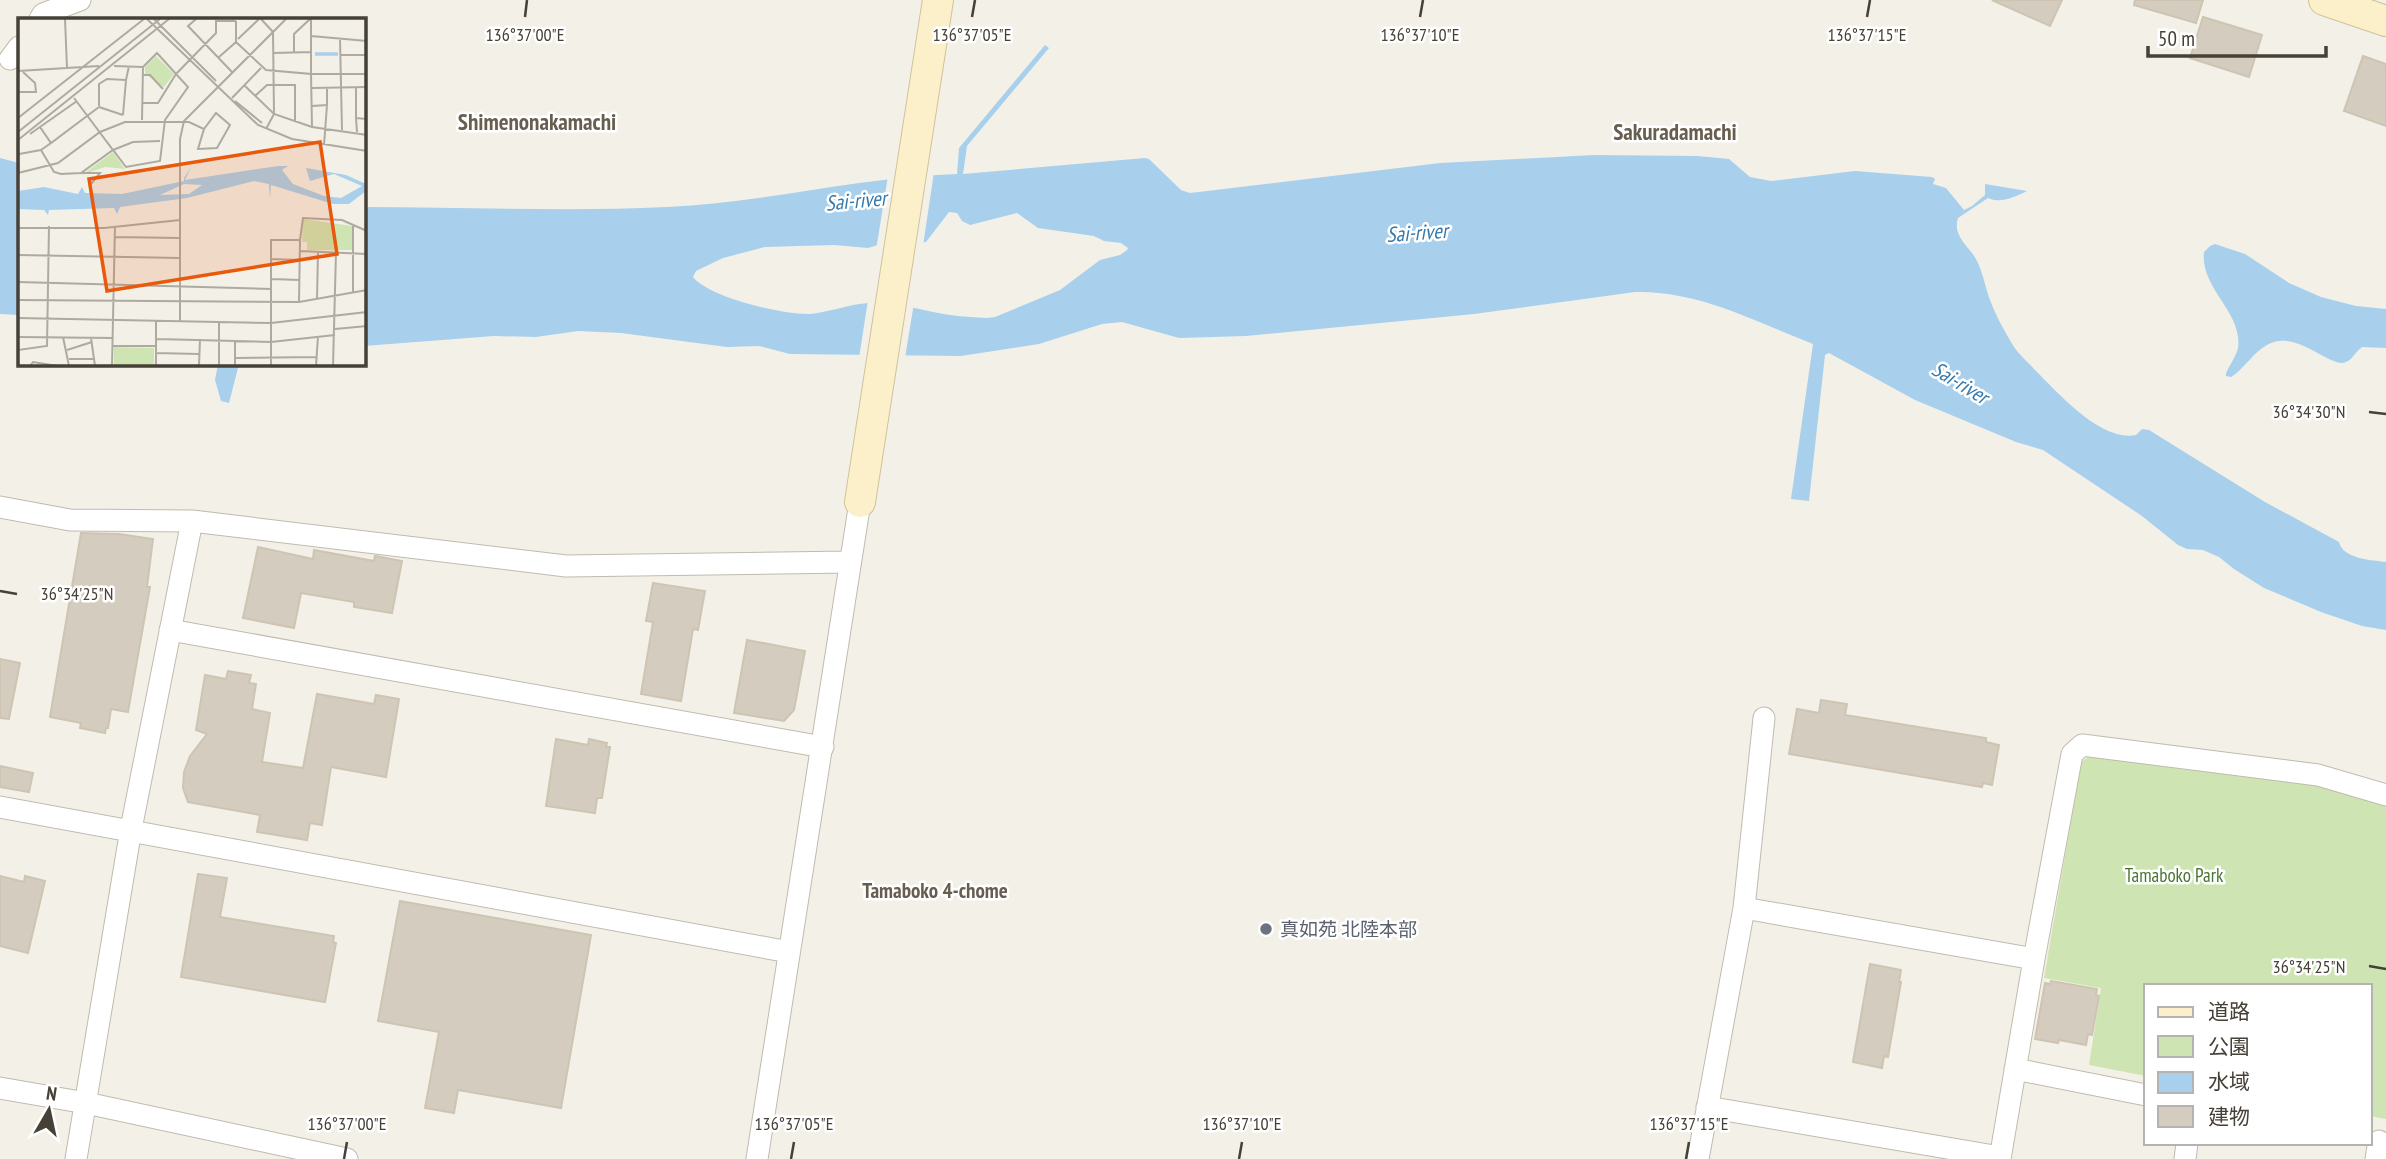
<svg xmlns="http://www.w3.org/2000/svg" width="2386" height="1159" font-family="'PT Sans Narrow','Noto Sans JP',sans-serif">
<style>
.green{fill:#cee5b3}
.water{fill:#a8d0ec;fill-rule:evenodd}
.pier{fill:#f3f0e8}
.building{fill:#d4ccbe;stroke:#cec4b2;stroke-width:2}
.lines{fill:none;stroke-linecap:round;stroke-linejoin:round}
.street-casing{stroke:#c1bbae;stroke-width:23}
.secondary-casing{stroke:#d0c39a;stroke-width:32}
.street{stroke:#fff;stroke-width:21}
.secondary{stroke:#fbf0ca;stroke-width:30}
.ticks{fill:none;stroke:#464037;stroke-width:2.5}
.worship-dot{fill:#6b7280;stroke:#fff;stroke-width:2.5}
.labels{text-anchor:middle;stroke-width:5;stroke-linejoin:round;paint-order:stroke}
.park-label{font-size:19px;fill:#48752e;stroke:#fff}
.worship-label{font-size:19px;fill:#5b616d;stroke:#fff;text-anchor:start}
.water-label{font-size:21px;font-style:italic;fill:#3679ac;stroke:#fff}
.neighbourhood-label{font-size:21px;font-weight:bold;fill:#685e4f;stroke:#fff}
.quarter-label{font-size:23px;font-weight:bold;fill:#685e4f;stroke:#fff}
.inset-river{fill:none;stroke:#a8d0ec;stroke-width:3.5}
.inset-road{fill:none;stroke:#aeaaa1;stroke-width:2}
.view{fill:#e8590c;fill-opacity:0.15;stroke:#e8590c;stroke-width:3.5}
.inset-edge{fill:none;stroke:#464037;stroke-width:3.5}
.ticks-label{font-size:18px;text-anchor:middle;fill:#464037;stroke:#fff;stroke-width:5;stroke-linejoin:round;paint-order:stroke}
</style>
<rect width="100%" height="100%" fill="#f3f0e8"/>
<path class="green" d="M 2094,753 L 2317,782 L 2386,802 L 2386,1119 L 2370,1116 L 2370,986 L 2146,986 L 2146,1076 L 2089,1065 L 2101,988 L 2044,978 L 2081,762 Z"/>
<path class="water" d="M 1045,45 L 1049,48 L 967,146 L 963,174 L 1145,158 L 1149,159 L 1181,190 L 1190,193 L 1440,163 L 1594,155 L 1698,156 L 1729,159 L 1750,177 L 1771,181 L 1855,171 L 1932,177 L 1935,179 L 1933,184 L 1946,188 L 1964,210 L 1972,206 L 1985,195 L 1985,184 L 2027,191 C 2015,197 2000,204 1988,198 L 1958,218 C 1952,236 1969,246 1976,259 C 1983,272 1985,287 1990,300 C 1996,316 2005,332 2014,347 C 2020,356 2029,363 2036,371 C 2058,393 2101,442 2136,435 L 2142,429 L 2149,430 L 2265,502 L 2339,542 C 2343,559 2371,560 2386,562 L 2386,630 L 2362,626 L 2321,612 L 2264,588 L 2234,569 L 2219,557 L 2203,550 L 2187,549 L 2178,545 L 2142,516 L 2043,450 L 2016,442 L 1915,400 L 1829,353 L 1825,355 L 1809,501 L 1791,499 L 1813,344 C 1756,322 1698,290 1635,292 L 1474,314 L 1246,336 L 1179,338 L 1122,322 L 1102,324 L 1039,344 L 961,356 L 790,354 L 759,346 L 727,347 L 621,333 L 578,331 L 536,337 L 494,336 L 364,346 L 364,207 C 465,207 566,212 667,207 C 764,203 859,177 957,174 L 959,148 ZM 949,212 L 957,213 L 962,221 L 970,225 L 1017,213 L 1038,228 L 1094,236 L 1104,241 L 1121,243 L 1128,248 L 1127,250 L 1120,255 L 1100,260 L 1060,290 L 995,317 L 987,318 C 969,317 951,316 933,312 C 912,307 891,303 869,303 C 849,304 830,312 810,314 C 784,315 710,298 693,277 L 696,271 L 723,258 L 765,247 L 834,245 L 868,248 L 878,245 L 926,242 Z
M 0,158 L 19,163 L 19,315 L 0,314 Z
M 2215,244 L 2245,254 L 2289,283 L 2321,297 L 2356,306 L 2386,309 L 2386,348 L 2362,347 C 2356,351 2352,360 2346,362 C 2332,369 2302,334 2274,342 C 2255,348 2246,368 2231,377 L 2226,376 L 2226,373 C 2230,365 2236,356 2238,348 C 2243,312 2200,289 2204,252 L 2210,246 Z
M 218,364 L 239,364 L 229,403 L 221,401 L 215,380 Z"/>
<path class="pier" d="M 934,172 L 923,246 L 876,250 L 888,176 Z
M 868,300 L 914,303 L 905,358 L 859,358 Z"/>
<path class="building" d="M 1992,0 L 2062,0 L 2050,26 Z
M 2135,0 L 2203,0 L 2196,23 L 2134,5 Z
M 2203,17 L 2262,35 L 2249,77 L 2190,58 Z
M 2363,56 L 2386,64 L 2386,126 L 2344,111 Z
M 81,533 L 119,534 L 153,539 L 147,587 L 150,587 L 128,712 L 111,709 L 108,728 L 106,728 L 105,733 L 80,728 L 81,723 L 50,717 Z
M 258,547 L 313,559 L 314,550 L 374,561 L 375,556 L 402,561 L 392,613 L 354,607 L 354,602 L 301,593 L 294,628 L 243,618 Z
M 653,583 L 705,591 L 698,630 L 693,629 L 681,701 L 641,694 L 653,622 L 646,621 Z
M 747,640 L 805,651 L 794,710 L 784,721 L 734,713 Z
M 0,659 L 20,663 L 9,719 L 0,718 Z
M 228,671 L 251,675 L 249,683 L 256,684 L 252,709 L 270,713 L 262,762 L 303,768 L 317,694 L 374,704 L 376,695 L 399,699 L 386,777 L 331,767 L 322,825 L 310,823 L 307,840 L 257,832 L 260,815 L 188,802 L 183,788 L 184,772 L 190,756 L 207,734 L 196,730 L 205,675 L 226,679 Z
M 1821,700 L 1847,704 L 1845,715 L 1986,738 L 1986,742 L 1999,745 L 1992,785 L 1983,783 L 1982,787 L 1789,754 L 1797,709 L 1819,713 Z
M 556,739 L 588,745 L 589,739 L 607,743 L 606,747 L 610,747 L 602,798 L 597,798 L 595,813 L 546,806 Z
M 0,766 L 33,773 L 29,792 L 0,787 Z
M 198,874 L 227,878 L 220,917 L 334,936 L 333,942 L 336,943 L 325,1002 L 181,977 Z
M 0,876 L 24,882 L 25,876 L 45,881 L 28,953 L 0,946 Z
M 400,901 L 591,935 L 561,1108 L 458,1090 L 454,1113 L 425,1108 L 439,1032 L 378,1021 Z
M 1870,964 L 1901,970 L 1899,982 L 1901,982 L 1888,1057 L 1884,1056 L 1882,1068 L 1853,1062 Z
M 2051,981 L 2097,989 L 2096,995 L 2099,996 L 2092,1035 L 2088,1034 L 2086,1045 L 2059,1040 L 2058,1043 L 2035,1039 L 2045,983 L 2050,984 Z"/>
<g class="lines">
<g class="street-casing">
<path id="street" d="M 40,19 L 43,14 L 80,0
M 10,59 L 19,47
M 0,507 L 70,520 L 192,521 L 566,566 L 850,562
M 170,630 L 823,747
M 0,807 L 789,952
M 1744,908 L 1764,718
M 2015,1069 L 2146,1095
M 0,1088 L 86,1103 L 347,1159
M 1707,1107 L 2000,1157
M 76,1159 L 131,829 L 192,521
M 757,1159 L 860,502
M 1698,1159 L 1744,908 L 2034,959 L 2072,754 L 2082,745 L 2318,775 L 2386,795
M 2000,1159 L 2034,959
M 2185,1159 L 2187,1143
M 2376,1159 L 2379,1141"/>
</g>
<g class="secondary-casing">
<path id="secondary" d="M 2324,0 L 2386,21
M 860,502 L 938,0"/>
</g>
<use href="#street" class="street"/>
<use href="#secondary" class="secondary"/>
</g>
<path class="ticks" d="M 525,17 L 527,0M 972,17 L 975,0M 1420,17 L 1423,0M 1867,17 L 1870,0M 2369,412 L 2386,414M 0,591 L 17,594M 2369,966 L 2386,969M 344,1159 L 347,1142M 791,1159 L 794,1142M 1239,1159 L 1242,1142M 1686,1159 L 1689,1142"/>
<circle class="worship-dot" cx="1266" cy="929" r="7"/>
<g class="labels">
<g class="park-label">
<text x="2174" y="882">Tamaboko Park</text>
</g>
<g class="worship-label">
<text x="1280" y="936">真如苑 北陸本部</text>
</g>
<g class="water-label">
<text transform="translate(856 201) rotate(-5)" y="7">Sai-river</text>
<text transform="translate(1417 233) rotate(-4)" y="7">Sai-river</text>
<text transform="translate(1960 383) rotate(31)" y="7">Sai-river</text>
</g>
<g class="neighbourhood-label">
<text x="935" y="898">Tamaboko 4-chome</text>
</g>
<g class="quarter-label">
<text x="537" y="130">Shimenonakamachi</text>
<text x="1675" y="140">Sakuradamachi</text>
</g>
</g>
<g transform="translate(18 18)">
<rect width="348" height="348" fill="#f3f0e8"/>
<path d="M 138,38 L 156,56 L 146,69 L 127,56 L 127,49 ZM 95,134 L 107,151 L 87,149 L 64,157 ZM 285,201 L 334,208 L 334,232 L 289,232 L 289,224 L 284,224 ZM 96,329 L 136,330 L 136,348 L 96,348 Z" fill="#cee5b3"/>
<path d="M 260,148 L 270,148 L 264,152 L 275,166 L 306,178 L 323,180 L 344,168 L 316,156 L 292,163 L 288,150 L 328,157 L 348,166 L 348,173 L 331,186 L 315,186 L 253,167 L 252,181 L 251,166 L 236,163 L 169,180 L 102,189 L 99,196 L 96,190 L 31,192 L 30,197 L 26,192 L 0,191 L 0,173 L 26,169 L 60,176 L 64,169 L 67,175 L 104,176 L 166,163 L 166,160 L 173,149 L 167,162 ZM 166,166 L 184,167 L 171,176 L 142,177 Z" fill="#a8d0ec" fill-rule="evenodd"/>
<path class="inset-river" d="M 297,36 L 320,36"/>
<path class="inset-road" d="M 47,1 L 49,50M 129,1 L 240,107 L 274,121 L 349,133M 136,1 L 198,63M 178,1 L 170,8 L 214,54M 243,1 L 255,14 L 256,96 L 248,111M 293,1 L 293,56 L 349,56M 293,18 L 349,23M 220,21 L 241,1M 322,21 L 324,112M 218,24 L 248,52 L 293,56 L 294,109M 276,34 L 276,16 L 292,1M 255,35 L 293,34M 323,37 L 349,37M 201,39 L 218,24 L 218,3M 96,48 L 125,49M 0,53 L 81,48M 125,57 L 132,57 L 145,71M 226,67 L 256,96 L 294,109 L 349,117M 338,69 L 338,100M 294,70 L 349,69M 0,74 L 18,74 L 17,65 L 5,54M 237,78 L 249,67 L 277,67 L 277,104M 56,80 L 95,132 L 115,124 L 142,123M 214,80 L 243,50M 217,83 L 244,105M 81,88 L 81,66 L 89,61 L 108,62 L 111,48M 294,88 L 309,87 L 309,69M 81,89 L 105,97M 105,97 L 108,62M 0,100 L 126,1M 124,102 L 125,49 L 139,35 L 158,56 L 198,15 L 198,3 L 218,3M 22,109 L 33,125 L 81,89M 0,114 L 142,1M 339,114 L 338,100 L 349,101M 12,116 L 59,83M 0,122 L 151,1M 33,125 L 23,132 L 36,154 L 43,156 L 63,155 L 95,132 L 108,149 L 142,143 L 147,102 L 170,69 L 158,56 L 140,85 L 125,85M 306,127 L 309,87M 0,128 L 1,155M 1,136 L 23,132M 0,155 L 40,145 L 82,114 L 107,104 L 171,104 L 186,111 L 180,131 L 199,130 L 212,107 L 198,95 L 186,111M 63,155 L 82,155 L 73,166M 335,207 L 335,274M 0,210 L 86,210 L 162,202M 97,219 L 161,220M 282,233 L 349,236M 0,237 L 162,240M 253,241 L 282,242M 253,261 L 282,262M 0,264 L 253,271M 299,281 L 300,234M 0,282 L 281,284 L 349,272M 281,284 L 282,223M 0,300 L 253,305 L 349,294M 138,303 L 138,348M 162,304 L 162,121 L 166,103 L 268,1M 317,311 L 349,308M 0,319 L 95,320M 45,319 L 51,348M 73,320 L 77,348M 138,321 L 253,324 L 317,317M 217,323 L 217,348M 94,328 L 137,328M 0,332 L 29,328 L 31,208M 49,332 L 74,324M 138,335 L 181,336M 217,340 L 298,339M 51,341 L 77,341M 12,348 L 15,344 L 40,348M 94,348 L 97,208M 181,348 L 182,321M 201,348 L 201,304M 253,348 L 253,222 L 282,222 L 285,200 L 324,202 L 349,213M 298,348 L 300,318M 315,348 L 318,234"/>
<path class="view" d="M 302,124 L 319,236 L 89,273 L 71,161 Z"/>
<rect width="348" height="348" class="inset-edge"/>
</g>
<g class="ticks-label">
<text x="525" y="41">136°37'00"E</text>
<text x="972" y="41">136°37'05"E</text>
<text x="1420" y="41">136°37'10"E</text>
<text x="1867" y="41">136°37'15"E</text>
<text x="2309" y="418">36°34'30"N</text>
<text x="77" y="600">36°34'25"N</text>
<text x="2309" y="973">36°34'25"N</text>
<text x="347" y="1130">136°37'00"E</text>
<text x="794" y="1130">136°37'05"E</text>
<text x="1242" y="1130">136°37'10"E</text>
<text x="1689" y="1130">136°37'15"E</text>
</g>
<rect x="2144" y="984" width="228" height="161" fill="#ffffff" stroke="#b5b3af" stroke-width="2"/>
<rect x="2158" y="1007" width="35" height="10" fill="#fbf0ca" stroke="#b5b3af" stroke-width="2"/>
<text x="2208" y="1019" font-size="21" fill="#464037">道路</text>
<rect x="2158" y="1036" width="35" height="21" fill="#cee5b3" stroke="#b5b3af" stroke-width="2"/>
<text x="2208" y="1054" font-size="21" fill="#464037">公園</text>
<rect x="2158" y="1072" width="35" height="21" fill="#a8d0ec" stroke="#b5b3af" stroke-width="2"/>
<text x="2208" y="1089" font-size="21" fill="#464037">水域</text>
<rect x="2158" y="1106" width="35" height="21" fill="#d4ccbe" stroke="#b5b3af" stroke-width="2"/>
<text x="2208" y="1124" font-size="21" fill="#464037">建物</text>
<g transform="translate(49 1110) rotate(9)" stroke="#ffffff" stroke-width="5" paint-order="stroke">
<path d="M0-5L12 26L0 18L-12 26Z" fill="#464037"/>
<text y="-10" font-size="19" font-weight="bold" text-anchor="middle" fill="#464037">N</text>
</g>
<path d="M2148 46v10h178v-10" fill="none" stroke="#464037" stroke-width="3.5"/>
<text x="2158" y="46" font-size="21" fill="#464037" stroke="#ffffff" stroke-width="5" paint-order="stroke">50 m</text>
</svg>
